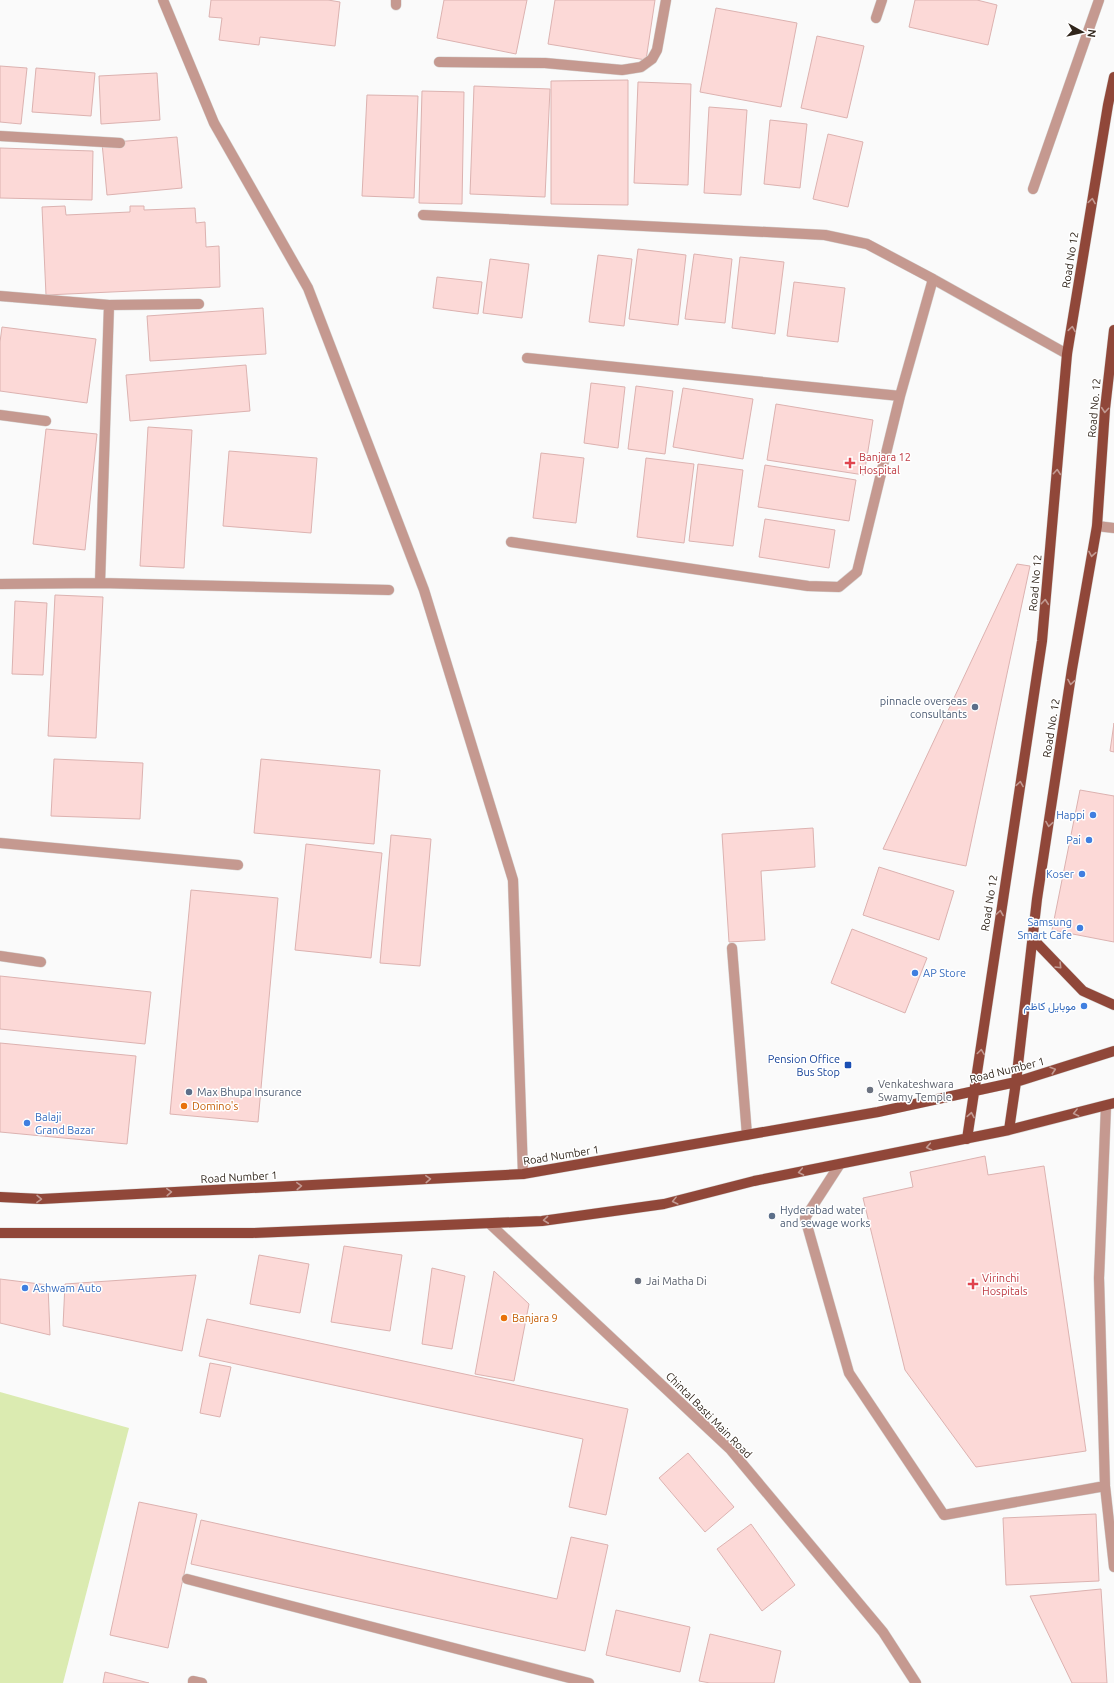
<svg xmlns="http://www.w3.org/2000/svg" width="1114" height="1683" font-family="Ubuntu,Vazirmatn,sans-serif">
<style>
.green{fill:#dbebb1}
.building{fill:#fcd9d7;stroke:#dcb2b0}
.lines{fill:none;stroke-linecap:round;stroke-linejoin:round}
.minor-casing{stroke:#d6d4d2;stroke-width:11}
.major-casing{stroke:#d6d4d2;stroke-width:11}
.minor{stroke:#c59990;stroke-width:10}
.major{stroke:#904739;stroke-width:10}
.oneway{stroke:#c29a92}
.health-dot{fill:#e0444e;stroke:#fff;stroke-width:1.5}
.service-dot{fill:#5c6f8a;stroke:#fff;stroke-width:1.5}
.shop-dot{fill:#3f7fe0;stroke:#fff;stroke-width:1.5}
.transit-dot{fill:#1a4fb4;stroke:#fff;stroke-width:1.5}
.worship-dot{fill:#6b7280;stroke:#fff;stroke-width:1.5}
.food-dot{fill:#e8710a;stroke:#fff;stroke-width:1.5}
.labels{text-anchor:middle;stroke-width:3;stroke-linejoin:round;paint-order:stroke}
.street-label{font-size:11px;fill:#30251b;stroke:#fff}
.health-label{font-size:11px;fill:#be3a42;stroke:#fff;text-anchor:start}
.service-label{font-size:11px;fill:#4e5e75;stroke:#fff;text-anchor:start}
.shop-label{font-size:11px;fill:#366cbe;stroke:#fff;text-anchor:end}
.transit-label{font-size:11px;fill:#164399;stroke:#fff;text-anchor:end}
.worship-label{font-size:11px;fill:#5b616d;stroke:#fff;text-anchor:start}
.food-label{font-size:11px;fill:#c56008;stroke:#fff;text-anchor:start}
</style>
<rect width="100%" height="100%" fill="#fafafa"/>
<path class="green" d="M 0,1392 L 129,1428 L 63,1683 L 0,1683 Z"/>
<path class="building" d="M 211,0 L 328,0 L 340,2 L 335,46 L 260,37 L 259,45 L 219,40 L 222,18 L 209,17 Z
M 444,0 L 527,0 L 516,54 L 437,38 Z
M 555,0 L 655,0 L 646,60 L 548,44 Z
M 915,0 L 977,0 L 997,5 L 988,45 L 909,27 Z
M 716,8 L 797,23 L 781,107 L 700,92 Z
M 817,36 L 864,46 L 847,118 L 801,108 Z
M 0,66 L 27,68 L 21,124 L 0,122 Z
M 36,68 L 95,73 L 91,116 L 32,112 Z
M 157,73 L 160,120 L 101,124 L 99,76 Z
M 628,80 L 628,205 L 551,204 L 551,81 Z
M 638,82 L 691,84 L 688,185 L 634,183 Z
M 474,86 L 550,89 L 545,197 L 470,194 Z
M 422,91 L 464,92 L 462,204 L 419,203 Z
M 367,95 L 418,96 L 414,198 L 362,196 Z
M 709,107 L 747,110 L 741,195 L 704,193 Z
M 770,120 L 807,124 L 800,188 L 764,184 Z
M 828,134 L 863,142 L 848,207 L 813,199 Z
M 177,137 L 182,188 L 107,195 L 102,143 Z
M 0,148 L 93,151 L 92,200 L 0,198 Z
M 65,206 L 66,215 L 130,212 L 130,206 L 144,206 L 144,210 L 195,208 L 196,223 L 205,222 L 206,247 L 219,246 L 220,287 L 46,295 L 42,207 Z
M 638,249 L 686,255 L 678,325 L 629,319 Z
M 694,254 L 732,259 L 725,323 L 685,319 Z
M 598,255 L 632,259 L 624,326 L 589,322 Z
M 740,257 L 784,262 L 775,334 L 732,328 Z
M 490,259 L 529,264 L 522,318 L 483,313 Z
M 437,277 L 482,282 L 478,314 L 433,308 Z
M 794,282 L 845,288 L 838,342 L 787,336 Z
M 263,308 L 266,354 L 150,361 L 147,316 Z
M 2,327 L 96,339 L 87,403 L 0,391 L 0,342 Z
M 246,365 L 250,411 L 130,421 L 126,375 Z
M 591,383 L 625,387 L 618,448 L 584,443 Z
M 636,386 L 673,391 L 665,454 L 628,449 Z
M 683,388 L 753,399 L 743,459 L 673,447 Z
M 776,404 L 873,420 L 864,475 L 767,460 Z
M 148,427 L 192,430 L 184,568 L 140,566 Z
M 46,429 L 97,434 L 85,550 L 33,544 Z
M 229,451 L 317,458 L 311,533 L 223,526 Z
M 541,453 L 584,458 L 576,523 L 533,518 Z
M 646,458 L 694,464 L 684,543 L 637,537 Z
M 698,464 L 743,470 L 733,546 L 689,541 Z
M 765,465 L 856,480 L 849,521 L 758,507 Z
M 765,519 L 835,530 L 829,568 L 759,557 Z
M 1017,564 L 1030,566 L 966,866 L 883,849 Z
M 55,595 L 103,597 L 96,738 L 48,736 Z
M 15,601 L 47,603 L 43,675 L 12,674 Z
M 1114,723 L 1114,752 L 1110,751 Z
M 54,759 L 143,763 L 140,819 L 51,816 Z
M 261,759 L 380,770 L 374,844 L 254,833 Z
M 1080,790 L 1114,796 L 1114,942 L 1052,930 Z
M 813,828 L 815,867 L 761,871 L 765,940 L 729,942 L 722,834 Z
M 391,835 L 431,839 L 420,966 L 380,963 Z
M 306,844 L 382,853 L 371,958 L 295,950 Z
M 879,867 L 954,891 L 939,940 L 863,915 Z
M 191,890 L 278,898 L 258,1122 L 170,1114 Z
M 852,929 L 927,958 L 905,1013 L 831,983 Z
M 0,976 L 151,992 L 145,1044 L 0,1029 Z
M 0,1043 L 136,1056 L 127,1144 L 0,1132 Z
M 985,1156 L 988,1175 L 1044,1166 L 1086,1451 L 976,1467 L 905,1370 L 863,1198 L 913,1187 L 910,1172 Z
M 344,1246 L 402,1255 L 390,1331 L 331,1322 Z
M 259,1255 L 309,1264 L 300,1313 L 250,1304 Z
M 432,1268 L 465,1276 L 452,1349 L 422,1344 Z
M 494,1271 L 529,1304 L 514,1381 L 475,1374 Z
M 196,1275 L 182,1351 L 63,1326 L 65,1284 Z
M 0,1279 L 48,1285 L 50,1335 L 0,1323 Z
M 207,1319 L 628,1409 L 606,1515 L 569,1507 L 583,1439 L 199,1356 Z
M 210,1363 L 231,1367 L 220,1417 L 200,1413 Z
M 688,1453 L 734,1507 L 705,1532 L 659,1478 Z
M 139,1502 L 197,1514 L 168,1648 L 110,1635 Z
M 1096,1514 L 1099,1581 L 1006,1585 L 1003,1518 Z
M 201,1520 L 557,1599 L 571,1537 L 608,1545 L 585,1651 L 191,1564 Z
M 751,1524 L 795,1585 L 762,1611 L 717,1549 Z
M 1101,1589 L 1107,1683 L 1072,1683 L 1030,1596 Z
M 616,1610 L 690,1627 L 680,1672 L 606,1655 Z
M 710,1634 L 781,1651 L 774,1683 L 710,1683 L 699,1681 Z
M 105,1672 L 149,1683 L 103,1683 Z"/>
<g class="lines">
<g class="minor-casing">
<path id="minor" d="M 163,0 L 214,123 L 308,288 L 424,590 L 513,880 L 523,1174
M 396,5 L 396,0
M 876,18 L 882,0
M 439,62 L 545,63 L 622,70 L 641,67 L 652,59 L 657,50 L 666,0
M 0,136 L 120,143
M 1033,189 L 1099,0
M 423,215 L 825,235 L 867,244 L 933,279 L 900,396 L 527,358
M 933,279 L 1067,354
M 0,296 L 109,305 L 199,304
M 0,415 L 46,421
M 1097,526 L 1114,528
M 511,542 L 808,586 L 839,587 L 857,572 L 900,396
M 100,583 L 109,305
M 0,584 L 100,583 L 389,590
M 0,843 L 238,865
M 732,948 L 747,1135
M 0,956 L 41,962
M 1106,1106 L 1099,1278 L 1105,1486 L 1114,1567
M 840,1164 L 805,1218 L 849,1373 L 944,1515 L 1105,1486
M 490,1224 L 730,1449 L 883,1632 L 916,1683
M 187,1579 L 589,1683
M 193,1683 L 193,1681 L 202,1683"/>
</g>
<g class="major-casing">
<path id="major" d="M 1032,938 L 1083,991 L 1114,1005
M 1009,1130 L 1016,1082 L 1037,899 L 1072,669 L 1097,526 L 1105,409 L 1114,330
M 967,1139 L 1042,641 L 1067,354 L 1108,105 L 1114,77
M 0,1197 L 41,1199 L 523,1174 L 878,1112 L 1016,1082 L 1114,1051
M 0,1233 L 252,1233 L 542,1221 L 664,1204 L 754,1181 L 1009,1130 L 1114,1103"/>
</g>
<use href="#minor" class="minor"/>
<use href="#major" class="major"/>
</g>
<defs><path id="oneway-chevron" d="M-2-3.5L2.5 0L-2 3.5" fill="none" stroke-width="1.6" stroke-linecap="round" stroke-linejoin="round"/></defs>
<g class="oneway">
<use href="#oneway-chevron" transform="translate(1092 201) rotate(-81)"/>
<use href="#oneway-chevron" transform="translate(1072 329) rotate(-81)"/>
<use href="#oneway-chevron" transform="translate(1105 410) rotate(95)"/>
<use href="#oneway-chevron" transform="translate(1057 472) rotate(-85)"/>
<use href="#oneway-chevron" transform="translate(1092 554) rotate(100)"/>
<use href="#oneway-chevron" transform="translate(1045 602) rotate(-85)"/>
<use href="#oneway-chevron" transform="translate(1071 682) rotate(99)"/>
<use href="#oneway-chevron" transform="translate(1020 784) rotate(-81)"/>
<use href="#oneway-chevron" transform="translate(1049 824) rotate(99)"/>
<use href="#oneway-chevron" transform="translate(1000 913) rotate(-81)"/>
<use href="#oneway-chevron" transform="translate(1059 966) rotate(46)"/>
<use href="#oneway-chevron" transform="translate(981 1052) rotate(-82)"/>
<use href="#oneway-chevron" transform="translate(1053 1070) rotate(-18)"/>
<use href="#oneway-chevron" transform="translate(1076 1113) rotate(166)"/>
<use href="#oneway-chevron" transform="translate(971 1115) rotate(-80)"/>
<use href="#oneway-chevron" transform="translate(929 1147) rotate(169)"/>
<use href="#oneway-chevron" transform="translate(801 1172) rotate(169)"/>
<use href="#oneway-chevron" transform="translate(428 1179) rotate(-3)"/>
<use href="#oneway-chevron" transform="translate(299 1186) rotate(-3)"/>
<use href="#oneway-chevron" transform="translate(169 1192) rotate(-3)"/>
<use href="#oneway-chevron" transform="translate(39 1199) rotate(1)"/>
<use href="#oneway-chevron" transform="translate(675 1201) rotate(166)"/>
<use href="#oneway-chevron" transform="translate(546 1220) rotate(174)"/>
</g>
<g class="health-dot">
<path d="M848 457h4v4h4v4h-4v4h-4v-4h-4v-4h4z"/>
<path d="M971 1278h4v4h4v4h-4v4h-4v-4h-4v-4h4z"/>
</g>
<g class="service-dot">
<circle cx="975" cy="707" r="4"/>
<circle cx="189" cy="1092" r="4"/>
<circle cx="772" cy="1216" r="4"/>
</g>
<g class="shop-dot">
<circle cx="1093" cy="815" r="4"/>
<circle cx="1089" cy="840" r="4"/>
<circle cx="1082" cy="874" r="4"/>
<circle cx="1080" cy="928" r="4"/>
<circle cx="915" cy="973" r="4"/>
<circle cx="1084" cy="1006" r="4"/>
<circle cx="27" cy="1123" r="4"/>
<circle cx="25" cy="1288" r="4"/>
</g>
<rect class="transit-dot" x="844" y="1061" width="8" height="8" rx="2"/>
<g class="worship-dot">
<circle cx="870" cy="1090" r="4"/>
<circle cx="638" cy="1281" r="4"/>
</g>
<g class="food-dot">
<circle cx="184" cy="1106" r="4"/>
<circle cx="504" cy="1318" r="4"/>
</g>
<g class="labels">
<g class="street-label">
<text transform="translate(1070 260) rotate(-81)" y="4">Road No 12</text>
<text transform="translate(1094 408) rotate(-85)" y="4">Road No. 12</text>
<text transform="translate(1035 583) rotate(-85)" y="4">Road No 12</text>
<text transform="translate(1051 728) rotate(-81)" y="4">Road No. 12</text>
<text transform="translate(989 903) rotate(-81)" y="4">Road No 12</text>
<text transform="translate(1007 1070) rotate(-14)" y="4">Road Number 1</text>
<text transform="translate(561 1155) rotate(-9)" y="4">Road Number 1</text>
<text transform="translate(239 1177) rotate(-3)" y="4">Road Number 1</text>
<text transform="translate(709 1415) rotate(45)" y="4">Chintal Basti Main Road</text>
</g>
<g class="health-label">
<text x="859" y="461">Banjara 12<tspan x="859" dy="13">Hospital</tspan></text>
<text x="982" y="1282">Virinchi<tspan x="982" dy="13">Hospitals</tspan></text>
</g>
<g class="service-label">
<text x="967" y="705" text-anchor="end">pinnacle overseas<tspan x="967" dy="13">consultants</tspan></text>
<text x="197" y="1096">Max Bhupa Insurance</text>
<text x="780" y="1214">Hyderabad water<tspan x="780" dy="13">and sewage works</tspan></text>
</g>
<g class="shop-label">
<text x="1085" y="819">Happi</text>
<text x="1081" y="844">Pai</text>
<text x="1074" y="878">Koser</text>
<text x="1072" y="926">Samsung<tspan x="1072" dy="13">Smart Cafe</tspan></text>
<text x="923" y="977" text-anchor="start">AP Store</text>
<text x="1076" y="1010">موبايل كاظم</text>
<text x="35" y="1121" text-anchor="start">Balaji<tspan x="35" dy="13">Grand Bazar</tspan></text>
<text x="33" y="1292" text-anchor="start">Ashwam Auto</text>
</g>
<g class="transit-label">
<text x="840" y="1063">Pension Office<tspan x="840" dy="13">Bus Stop</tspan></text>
</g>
<g class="worship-label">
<text x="878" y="1088">Venkateshwara<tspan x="878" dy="13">Swamy Temple</tspan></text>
<text x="646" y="1285">Jai Matha Di</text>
</g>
<g class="food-label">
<text x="192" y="1110">Domino's</text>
<text x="512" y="1322">Banjara 9</text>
</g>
</g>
<g transform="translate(1082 32) rotate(98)" stroke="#ffffff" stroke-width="3" paint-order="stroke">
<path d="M0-3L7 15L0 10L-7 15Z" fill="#30251b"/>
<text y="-6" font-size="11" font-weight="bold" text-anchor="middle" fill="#30251b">N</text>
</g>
</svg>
